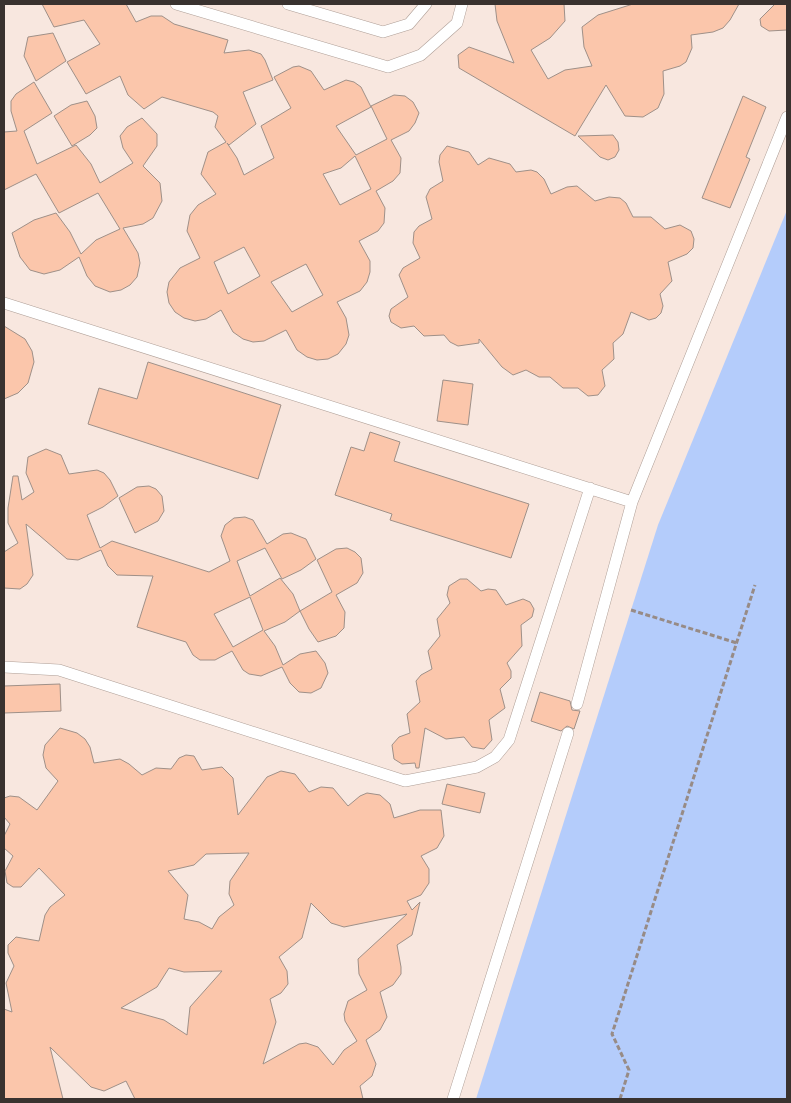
<svg xmlns="http://www.w3.org/2000/svg" width="791" height="1103" font-family="'Fira Sans',sans-serif">
<style>
.water{fill:#b4ccfb}
.building{fill:#fbc6ab;stroke:#9f9088;fill-rule:evenodd}
.lines{fill:none;stroke-linecap:round;stroke-linejoin:round}
.service-casing{stroke:#af9f97;stroke-width:12}
.path{stroke:#978b86;stroke-width:3;stroke-dasharray:5 2.5;stroke-linecap:butt}
.service{stroke:#fff;stroke-width:11}
</style>
<rect width="100%" height="100%" fill="#f8e7df"/>
<path class="water" d="M 787,210 L 787,1099 L 476,1099 L 658,525 Z"/>
<path class="building" d="M 42,4 L 126,4 L 136,22 L 151,16 L 162,16 L 174,24 L 228,40 L 224,53 L 249,50 L 261,54 L 265,60 L 273,80 L 243,92 L 256,124 L 229,145 L 227,143 L 237,158 L 244,175 L 274,158 L 261,126 L 291,108 L 274,77 L 293,67 L 299,66 L 311,71 L 324,90 L 346,80 L 354,82 L 361,87 L 371,107 L 336,126 L 356,155 L 387,139 L 371,106 L 394,95 L 405,96 L 413,102 L 419,113 L 415,123 L 409,131 L 391,140 L 401,158 L 400,173 L 393,181 L 376,191 L 385,208 L 384,223 L 378,231 L 359,241 L 370,261 L 370,272 L 367,282 L 360,291 L 337,302 L 346,318 L 349,335 L 346,344 L 338,354 L 328,359 L 317,360 L 307,357 L 297,350 L 286,330 L 264,341 L 253,342 L 243,339 L 233,332 L 221,310 L 206,319 L 195,321 L 184,318 L 175,312 L 169,303 L 167,292 L 169,282 L 180,268 L 200,258 L 187,231 L 190,215 L 198,205 L 216,194 L 201,174 L 208,152 L 226,142 L 215,127 L 218,116 L 213,112 L 162,97 L 144,109 L 128,95 L 120,76 L 86,94 L 67,62 L 100,44 L 84,20 L 54,27 ZM 355,156 L 371,189 L 340,205 L 323,174 L 341,168 ZM 244,247 L 260,276 L 228,294 L 214,262 ZM 306,264 L 323,295 L 292,312 L 271,282 Z
M 495,4 L 564,4 L 565,21 L 550,38 L 531,50 L 548,79 L 565,70 L 592,66 L 584,47 L 582,27 L 598,15 L 633,4 L 739,4 L 730,20 L 723,28 L 713,32 L 691,35 L 692,48 L 686,62 L 680,66 L 663,71 L 664,94 L 658,108 L 643,117 L 625,116 L 606,85 L 575,136 L 459,68 L 458,55 L 469,47 L 514,63 L 497,21 Z
M 775,4 L 787,4 L 787,30 L 769,31 L 761,26 L 760,19 Z
M 53,33 L 66,61 L 36,81 L 24,56 L 28,37 Z
M 34,82 L 52,113 L 24,131 L 37,164 L 76,145 L 91,164 L 100,183 L 133,163 L 123,148 L 120,136 L 127,127 L 142,118 L 157,134 L 157,146 L 143,166 L 160,183 L 162,201 L 153,218 L 143,224 L 123,228 L 138,253 L 140,263 L 137,277 L 130,285 L 121,290 L 110,292 L 95,286 L 87,276 L 79,257 L 60,270 L 44,274 L 30,270 L 20,257 L 12,233 L 34,220 L 56,213 L 70,232 L 81,254 L 96,240 L 120,229 L 98,193 L 59,213 L 36,174 L 4,190 L 4,132 L 17,131 L 11,111 L 11,101 L 16,94 Z
M 743,96 L 766,107 L 746,157 L 750,159 L 730,208 L 702,198 Z
M 87,101 L 95,116 L 97,128 L 90,135 L 72,146 L 54,116 L 71,105 Z
M 613,135 L 618,142 L 619,150 L 615,157 L 608,160 L 600,157 L 578,136 Z
M 447,146 L 469,152 L 478,165 L 489,158 L 510,164 L 516,172 L 531,170 L 537,172 L 544,179 L 551,194 L 567,187 L 577,186 L 595,201 L 609,197 L 620,198 L 626,203 L 633,217 L 651,217 L 665,229 L 680,225 L 691,231 L 694,239 L 693,248 L 687,254 L 668,262 L 672,281 L 660,294 L 663,306 L 661,313 L 656,318 L 649,320 L 631,312 L 623,334 L 613,343 L 614,359 L 602,370 L 605,386 L 598,395 L 588,396 L 578,388 L 563,388 L 550,377 L 539,377 L 526,370 L 513,375 L 502,367 L 479,339 L 479,343 L 458,346 L 450,342 L 444,335 L 424,336 L 414,326 L 401,328 L 391,322 L 389,316 L 391,309 L 408,297 L 399,275 L 403,268 L 420,258 L 413,243 L 414,232 L 419,226 L 432,219 L 426,197 L 430,189 L 443,181 L 439,162 L 440,155 Z
M 4,326 L 25,339 L 32,351 L 34,362 L 28,383 L 18,393 L 4,399 Z
M 148,362 L 281,405 L 258,479 L 88,424 L 99,388 L 137,399 Z
M 443,380 L 473,384 L 468,425 L 437,421 Z
M 370,432 L 400,442 L 394,461 L 529,504 L 511,558 L 390,520 L 392,514 L 335,495 L 351,447 L 364,451 Z
M 46,449 L 61,455 L 69,474 L 97,470 L 104,473 L 110,480 L 118,496 L 103,507 L 87,515 L 100,548 L 112,541 L 209,572 L 230,561 L 221,536 L 225,525 L 234,518 L 245,517 L 253,520 L 267,544 L 283,534 L 291,533 L 306,539 L 316,559 L 301,570 L 282,579 L 265,548 L 237,561 L 250,596 L 280,578 L 293,594 L 300,611 L 285,622 L 264,631 L 275,646 L 283,665 L 300,654 L 316,651 L 325,663 L 328,673 L 321,688 L 311,693 L 299,692 L 290,683 L 282,667 L 261,676 L 249,674 L 243,670 L 232,651 L 215,660 L 200,660 L 193,655 L 186,642 L 137,627 L 153,576 L 117,575 L 108,566 L 101,550 L 78,560 L 67,559 L 26,524 L 33,575 L 27,584 L 20,589 L 4,588 L 4,552 L 18,543 L 8,523 L 8,508 L 13,476 L 18,476 L 22,500 L 34,492 L 26,473 L 28,457 ZM 250,597 L 263,630 L 233,647 L 214,614 Z
M 149,486 L 156,489 L 162,496 L 164,511 L 158,521 L 135,533 L 119,498 L 137,487 Z
M 347,548 L 355,552 L 361,558 L 363,573 L 357,583 L 336,595 L 345,612 L 344,628 L 336,636 L 318,642 L 309,629 L 300,611 L 332,592 L 317,560 L 336,549 Z
M 460,579 L 467,579 L 481,591 L 488,589 L 496,590 L 506,605 L 523,599 L 530,602 L 534,609 L 532,617 L 521,625 L 522,646 L 507,663 L 511,671 L 511,678 L 500,689 L 505,708 L 489,720 L 492,740 L 484,749 L 472,747 L 464,737 L 446,739 L 425,728 L 419,768 L 416,768 L 415,763 L 402,764 L 394,759 L 392,745 L 399,737 L 410,733 L 407,714 L 420,702 L 416,681 L 421,675 L 432,669 L 428,651 L 440,636 L 437,619 L 450,603 L 447,595 L 449,586 Z
M 60,684 L 61,711 L 4,713 L 4,686 Z
M 540,692 L 570,701 L 572,710 L 580,711 L 574,729 L 567,726 L 561,731 L 531,721 Z
M 60,728 L 77,733 L 85,739 L 90,747 L 94,763 L 120,759 L 129,764 L 142,775 L 156,768 L 171,769 L 179,758 L 186,755 L 194,756 L 202,770 L 222,767 L 233,778 L 238,815 L 267,777 L 281,771 L 295,774 L 309,792 L 321,787 L 333,788 L 348,806 L 360,796 L 367,793 L 380,795 L 390,804 L 394,818 L 420,810 L 441,810 L 444,836 L 437,848 L 421,856 L 429,869 L 429,883 L 421,895 L 407,901 L 412,910 L 420,902 L 412,935 L 397,945 L 401,967 L 401,974 L 393,985 L 380,992 L 387,1017 L 380,1030 L 366,1040 L 376,1064 L 372,1076 L 360,1086 L 363,1099 L 135,1099 L 126,1081 L 104,1091 L 91,1087 L 50,1047 L 63,1099 L 4,1099 L 4,1009 L 12,1012 L 6,983 L 14,966 L 8,953 L 8,945 L 16,937 L 39,941 L 45,915 L 50,907 L 65,895 L 39,868 L 21,887 L 13,887 L 7,883 L 5,871 L 13,856 L 4,848 L 4,836 L 10,824 L 4,817 L 4,798 L 10,796 L 19,797 L 37,810 L 58,781 L 46,768 L 43,755 L 45,745 ZM 249,853 L 230,881 L 229,894 L 234,905 L 219,917 L 212,929 L 199,922 L 184,919 L 188,895 L 168,871 L 194,865 L 206,854 ZM 311,903 L 331,923 L 344,927 L 407,914 L 358,959 L 359,974 L 367,990 L 348,1001 L 344,1014 L 345,1021 L 357,1041 L 344,1050 L 333,1065 L 318,1047 L 306,1043 L 299,1044 L 263,1064 L 276,1022 L 270,999 L 281,993 L 288,984 L 287,971 L 279,957 L 302,938 ZM 169,968 L 184,972 L 222,971 L 190,1007 L 187,1035 L 164,1020 L 121,1008 L 157,987 Z
M 447,784 L 485,793 L 480,813 L 442,804 Z"/>
<g class="lines">
<g class="service-casing">
<path id="service" d="M 176,4 L 388,67 L 421,55 L 457,23 L 462,4
M 288,4 L 383,32 L 409,24 L 426,4
M 4,303 L 632,502
M 4,667 L 59,670 L 405,781 L 477,767 L 495,757 L 509,740 L 590,488
M 577,704 L 632,502 L 787,117
M 453,1099 L 568,733"/>
</g>
<path class="path" d="M 631,610 L 737,643
M 620,1099 L 629,1070 L 612,1034 L 755,585"/>
<use href="#service" class="service"/>
</g>
<rect width="791" height="1103" fill="none" stroke="#39322f" stroke-width="10"/>
</svg>
